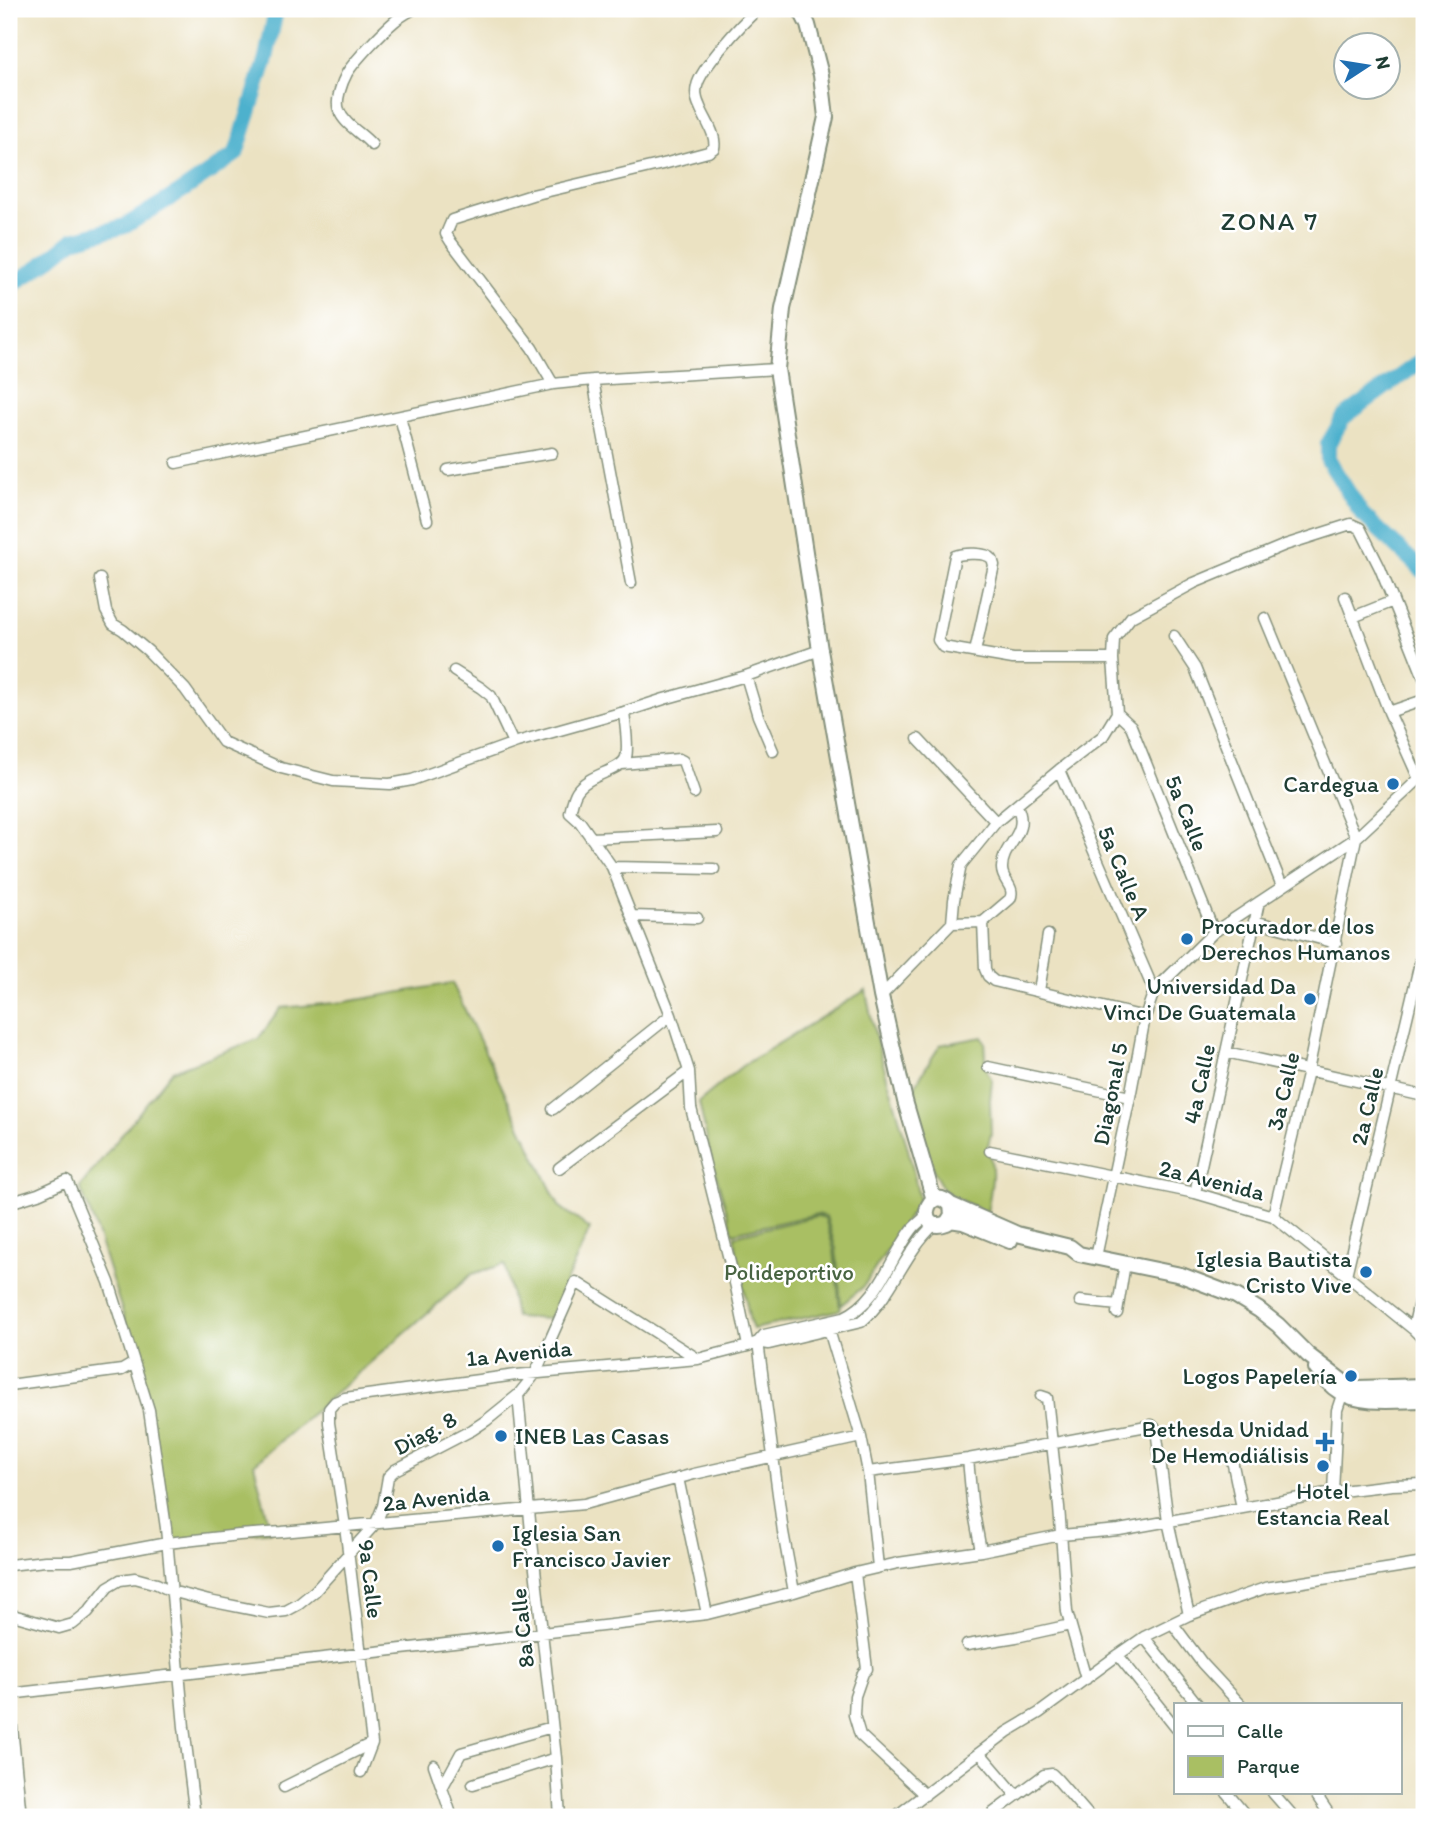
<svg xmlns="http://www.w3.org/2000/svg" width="1433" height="1826" font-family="Itim,sans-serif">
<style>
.green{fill:#a9bf63;stroke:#647e4c;stroke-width:2}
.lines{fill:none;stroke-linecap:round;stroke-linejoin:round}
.river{stroke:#4eb1cd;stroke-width:16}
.street-casing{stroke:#85907b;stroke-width:13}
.secondary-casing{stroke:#85907b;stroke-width:18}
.street{stroke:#fff;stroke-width:10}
.secondary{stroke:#fff;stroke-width:14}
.poi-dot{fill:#1f6fb2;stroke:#fff;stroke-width:2.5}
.labels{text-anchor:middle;stroke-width:5;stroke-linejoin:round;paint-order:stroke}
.poi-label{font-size:23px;fill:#1f3d34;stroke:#fff;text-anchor:end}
.street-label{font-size:23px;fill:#1f3d34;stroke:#fff}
.park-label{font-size:23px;fill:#486442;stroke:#fff}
.quarter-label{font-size:26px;letter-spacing:2px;fill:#1f3d34;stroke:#fff}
</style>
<rect width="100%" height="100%" fill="#fff"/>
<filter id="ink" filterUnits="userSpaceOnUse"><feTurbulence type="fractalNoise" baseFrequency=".0143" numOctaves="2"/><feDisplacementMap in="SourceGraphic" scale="14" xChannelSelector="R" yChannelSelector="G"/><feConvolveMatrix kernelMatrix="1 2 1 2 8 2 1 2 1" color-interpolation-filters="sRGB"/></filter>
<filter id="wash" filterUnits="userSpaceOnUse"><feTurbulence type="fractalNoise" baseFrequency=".00686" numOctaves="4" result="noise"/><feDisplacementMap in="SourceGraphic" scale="28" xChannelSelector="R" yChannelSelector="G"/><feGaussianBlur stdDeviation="1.57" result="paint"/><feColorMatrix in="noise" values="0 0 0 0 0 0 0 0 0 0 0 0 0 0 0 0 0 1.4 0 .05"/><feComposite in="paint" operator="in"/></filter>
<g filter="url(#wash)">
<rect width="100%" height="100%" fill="#ebe2c2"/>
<path class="green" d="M 452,983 L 559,1206 L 590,1229 L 549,1319 L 515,1317 L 505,1264 L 472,1274 L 254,1464 L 271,1531 L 172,1541 L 134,1348 L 94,1223 L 80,1187 L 172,1071 L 258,1039 L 281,1008 L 345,1002 Z
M 866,990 C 877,1062 908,1129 919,1201 L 863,1287 L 841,1305 L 836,1249 L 826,1216 L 817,1214 L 733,1233 L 710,1154 L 699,1102 L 742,1066 Z
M 982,1037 L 985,1042 L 987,1071 L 992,1080 L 990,1100 L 991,1134 L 987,1149 C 997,1168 990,1192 987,1213 C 974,1206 959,1201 948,1193 C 933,1182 910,1111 913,1092 C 915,1082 934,1056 940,1045 Z
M 817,1216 L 825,1218 L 834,1250 L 840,1310 L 753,1329 L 750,1322 L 734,1236 Z"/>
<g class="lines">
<path class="river" d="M 9,287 L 47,261 L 73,240 L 125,226 L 185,189 L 236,154 L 266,58 L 276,10 L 278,9
M 1424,359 L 1344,417 L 1328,444 L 1328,460 L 1362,514 L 1424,572"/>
</g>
</g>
<g filter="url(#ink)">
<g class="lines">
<g class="street-casing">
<path id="street" d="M 372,145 C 362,133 344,125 339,110 C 335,101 342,82 347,73 C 355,60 383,31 395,21 C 401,16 407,13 413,9
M 593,380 L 631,583
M 553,384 L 532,348 L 451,242 L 446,234 L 452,220 L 532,195 L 667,163 L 708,152 L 714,148 C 717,135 705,120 700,107 C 697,101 695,93 697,86 C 700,69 743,22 758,9
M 400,417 L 427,520
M 176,463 L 553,384 L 593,380 L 777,369
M 448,470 L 552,453
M 100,579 L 106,611 L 113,624 L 123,630 L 148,651 L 185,689 L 223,742 L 281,768 L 333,781 L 390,784 L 412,780 L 517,742 L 624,712 L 664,699 L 746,676 L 820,650
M 1345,597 L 1389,712 L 1419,779
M 1353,617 L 1393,601
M 1265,618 L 1356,838 L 1308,1071 L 1273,1216
M 1174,636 L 1195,668 L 1282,886
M 975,652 L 994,565 C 993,563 993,560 992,559 C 987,552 963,553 955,556 L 938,640 L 943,647 L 1013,659 L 1113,659
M 454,671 L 481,688 L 491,696 L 513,743
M 746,676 L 758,716 L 773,751
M 624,712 C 625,725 629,746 626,757 C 622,771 588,774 577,791 C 573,797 572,805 570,813 L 580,822 L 612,867 L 671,1015 L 689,1071 L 691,1108 L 736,1287 L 748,1346
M 1389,712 L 1424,700
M 1117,713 L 1131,726 L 1214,932
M 918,739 L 996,822
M 622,764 L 679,759 L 683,761 L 694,793
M 1059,770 L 1154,991
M 591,838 L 717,832
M 612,867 L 714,869
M 633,916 L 697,918
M 1254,921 L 1336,943
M 983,922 L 1010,899 C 1016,887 1002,881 1002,869 C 1001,844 1031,835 1017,806
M 952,923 L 983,922 L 985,969 L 988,976 L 994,981 L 1145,1017
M 1039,991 L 1048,935
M 881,996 L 952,923 L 954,900 L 961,865 L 996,822 L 1059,770 L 1103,736 L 1117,713 L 1113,659 L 1114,639 L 1131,617 L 1194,583 L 1285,545 L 1351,524 L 1360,528 L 1380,568 L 1424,678
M 1226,1052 L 1424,1096
M 988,1067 L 1130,1097
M 553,1109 L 671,1015
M 990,1151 L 1195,1193 L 1273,1216 L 1413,1329 L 1424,1340
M 559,1168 L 689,1071
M 1195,1193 L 1259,902
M 9,1203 L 38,1194 L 67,1181 L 109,1282 L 149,1410 L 166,1528 L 184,1727 L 195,1817
M 1096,1257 L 1130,1097 L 1145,1017 L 1154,991 L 1214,932 L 1356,838 L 1419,779 L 1424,777
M 1346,1275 L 1424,946
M 1080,1301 L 1118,1305
M 1117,1313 L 1125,1263
M 825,1322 L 829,1330 L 861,1437 L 868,1472 L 878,1567
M 1413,1329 L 1424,1279
M 758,1342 L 783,1532 L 794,1592
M 758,1342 L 769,1344 L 861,1322 C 893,1295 904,1252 934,1225
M 9,1385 L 122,1370 L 134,1363
M 1041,1396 L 1047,1398 L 1059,1507 L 1067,1612 L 1086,1679
M 968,1459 L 972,1502 L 981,1551
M 1232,1460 L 1242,1508
M 868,1472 L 968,1459 L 1152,1425 L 1156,1429 L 1168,1521 L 1189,1615
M 678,1478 L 707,1614
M 1333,1492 L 1337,1410 L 1344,1389
M 9,1565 L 45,1561 L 71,1561 L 167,1543 L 239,1535 L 282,1532 L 584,1504 L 694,1474 L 861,1437
M 855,1573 L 867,1669 L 863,1673 L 855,1696 L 854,1715 L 860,1735 L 925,1795
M 9,1614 L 59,1628 L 73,1624 L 88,1612 L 108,1587 L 120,1580 L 135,1578 L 157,1584 L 171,1591 L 209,1601 L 269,1613 L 286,1611 L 299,1604 L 315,1591 L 376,1523 L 383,1506 L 388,1477 L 395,1470 L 472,1430 L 487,1420 L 518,1395
M 1173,1624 L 1202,1663 L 1241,1705
M 1144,1637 L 1198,1705
M 967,1645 L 1016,1637 L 1070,1625
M 1118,1655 L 1176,1728
M 9,1694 L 707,1614 L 794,1592 L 855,1573 L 898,1563 L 981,1551 L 1061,1535 L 1119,1530 L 1333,1492 L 1392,1485 L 1424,1484
M 9,1697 L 21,1817
M 980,1753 L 1016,1795
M 434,1765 L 442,1788
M 361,1772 L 372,1743 L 345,1526 L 329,1423 L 329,1409 L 335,1402 L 345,1398 L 516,1375 L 698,1359 L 748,1346 L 758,1342 L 764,1335 L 844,1317 C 880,1301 891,1255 914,1227 C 918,1223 922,1220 926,1216
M 473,1784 L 556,1758
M 284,1787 L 372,1743
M 1227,1793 L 1247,1817
M 1273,1793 L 1294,1817
M 1315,1793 L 1327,1811 L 1324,1817
M 452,1817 L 442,1788 L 461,1753 L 552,1727
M 560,1817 L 556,1758 L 532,1542 L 518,1395 L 535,1374 L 576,1282 L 698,1359
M 895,1817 L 1007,1732 L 1039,1713 L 1118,1655 L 1144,1637 L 1189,1615 L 1265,1588 L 1424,1563
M 991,1817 L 993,1813 L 1044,1775 L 1052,1774 L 1057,1779 L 1090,1817"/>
</g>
<g class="secondary-casing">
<path id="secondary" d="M 800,9 L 808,25 L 821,75 L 826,117 L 783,309 L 777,369 L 820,650 L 881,996 L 905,1101 L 934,1200
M 951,1205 L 952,1215 L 947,1223 C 914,1236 926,1180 951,1205 L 1017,1234 L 1070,1247 L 1079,1254 L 1181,1275 L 1236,1296 L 1259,1310 L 1278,1325 L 1308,1355 L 1346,1384 L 1358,1388 L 1424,1386
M 950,1220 L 963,1222 L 1010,1241
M 1316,1368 C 1323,1377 1330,1386 1340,1392 C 1360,1405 1400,1400 1424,1400"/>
</g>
<use href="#street" class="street"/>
<use href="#secondary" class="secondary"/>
</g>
</g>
<g class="poi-dot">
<circle cx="1393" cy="784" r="7"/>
<circle cx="1187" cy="939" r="7"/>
<circle cx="1310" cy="999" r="7"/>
<circle cx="1366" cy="1272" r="7"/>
<circle cx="1351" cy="1376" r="7"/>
<circle cx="501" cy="1436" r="7"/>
<path d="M1321.5 1431.5h7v7h7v7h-7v7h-7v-7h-7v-7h7z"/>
<circle cx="1323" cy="1466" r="7"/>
<circle cx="498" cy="1546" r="7"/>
</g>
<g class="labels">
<g class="poi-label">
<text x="1379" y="792">Cardegua</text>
<text x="1201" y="934" text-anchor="start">Procurador de los<tspan x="1201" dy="26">Derechos Humanos</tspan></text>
<text x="1296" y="994">Universidad Da<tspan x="1296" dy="26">Vinci De Guatemala</tspan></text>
<text x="1352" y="1267">Iglesia Bautista<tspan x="1352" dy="26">Cristo Vive</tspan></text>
<text x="1337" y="1384">Logos Papelería</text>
<text x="1309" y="1437">Bethesda Unidad<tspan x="1309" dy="26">De Hemodiálisis</tspan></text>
<text x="515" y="1444" text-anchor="start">INEB Las Casas</text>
<text x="1323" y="1499" text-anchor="middle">Hotel<tspan x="1323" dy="26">Estancia Real</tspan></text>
<text x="512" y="1541" text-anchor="start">Iglesia San<tspan x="512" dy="26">Francisco Javier</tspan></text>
</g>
<g class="street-label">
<text transform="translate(1187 813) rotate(68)" y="8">5a Calle</text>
<text transform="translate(1124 873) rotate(67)" y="8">5a Calle A</text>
<text transform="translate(1199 1084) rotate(-78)" y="8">4a Calle</text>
<text transform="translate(1283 1091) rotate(-77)" y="8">3a Calle</text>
<text transform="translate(1110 1094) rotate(-79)" y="8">Diagonal 5</text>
<text transform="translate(1367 1106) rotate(-77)" y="8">2a Calle</text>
<text transform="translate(1212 1180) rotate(14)" y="8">2a Avenida</text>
<text transform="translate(519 1353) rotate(-6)" y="8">1a Avenida</text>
<text transform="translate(425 1433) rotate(-28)" y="8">Diag. 8</text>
<text transform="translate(436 1498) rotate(-6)" y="8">2a Avenida</text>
<text transform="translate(371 1579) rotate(83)" y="8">9a Calle</text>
<text transform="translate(522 1628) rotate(-96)" y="8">8a Calle</text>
</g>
<g class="park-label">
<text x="789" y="1280">Polideportivo</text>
</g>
<g class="quarter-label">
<text x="1270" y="230">ZONA 7</text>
</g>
</g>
<rect width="1433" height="1826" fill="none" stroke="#fff" stroke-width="35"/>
<rect x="1174" y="1703" width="228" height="91" fill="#ffffff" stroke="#a5b1ae" stroke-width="2"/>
<rect x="1188" y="1726" width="35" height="10" fill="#ffffff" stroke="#a5b1ae" stroke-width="2"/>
<text x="1237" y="1738" font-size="21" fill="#1f3d34">Calle</text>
<rect x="1188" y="1756" width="35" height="21" fill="#a9bf63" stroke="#a5b1ae" stroke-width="2"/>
<text x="1237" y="1773" font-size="21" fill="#1f3d34">Parque</text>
<g transform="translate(1367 66) rotate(78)"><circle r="33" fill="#ffffff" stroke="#a5b1ae" stroke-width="2"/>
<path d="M0-5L12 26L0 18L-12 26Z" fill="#1f6fb2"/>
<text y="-10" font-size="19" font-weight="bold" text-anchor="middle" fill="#1f3d34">N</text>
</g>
</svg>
